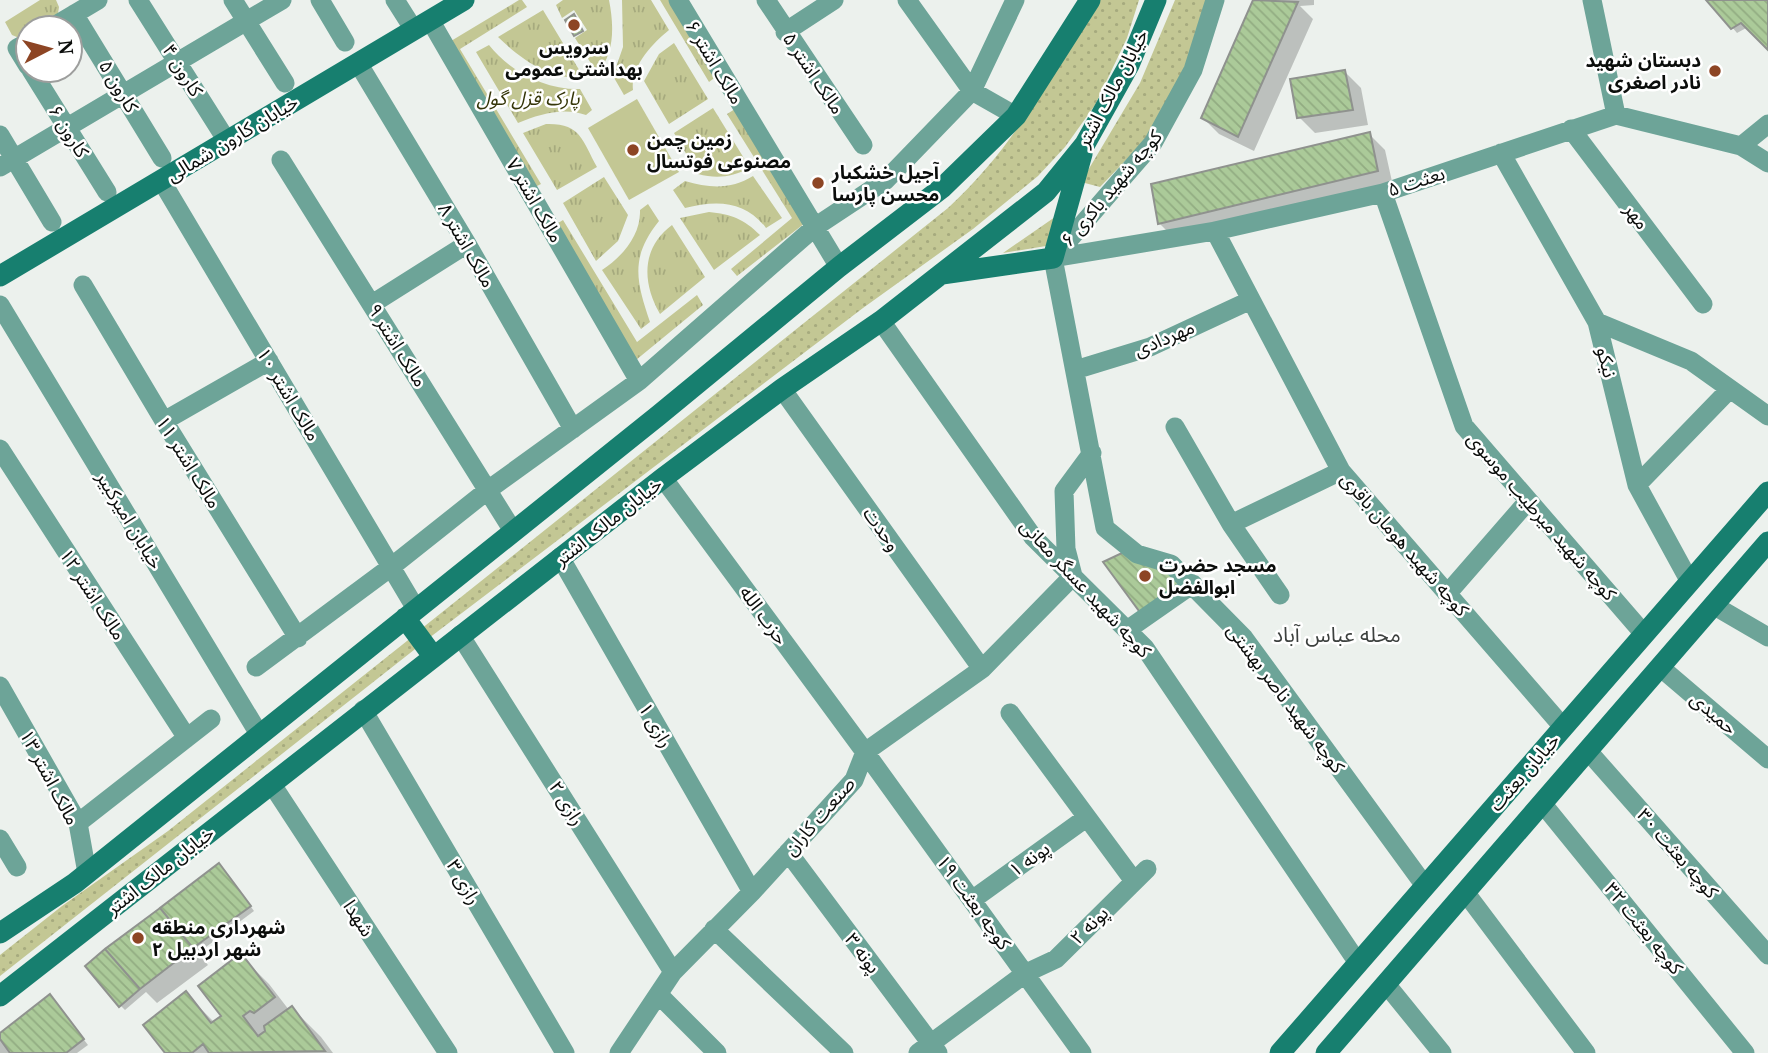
<svg xmlns="http://www.w3.org/2000/svg" width="1768" height="1053" font-family="'Noto Serif','Noto Sans Arabic',serif">
<style>
.grass{fill:url(#grass-dots)}
.park{fill:url(#park-tufts)}
.garden{fill:#c3c794}
.shadow{fill:#0003}
.building{fill:url(#building-back-hatch);stroke:#8f928e;stroke-width:2}
.lines{fill:none;stroke-linecap:round;stroke-linejoin:round}
.street{stroke:#6da498;stroke-width:19}
.secondary{stroke:#177f6f;stroke-width:21}
.poi-dot{fill:#8d4524;stroke:#fff;stroke-width:2.5}
.labels{text-anchor:middle;stroke-width:5;stroke-linejoin:round;paint-order:stroke}
.poi-label{font-size:19px;font-weight:bold;fill:#0b0d0b;stroke:#fff;text-anchor:start}
.street-label{font-size:19px;fill:#0b0d0b;stroke:#fff}
.park-label{font-size:19px;font-style:italic;fill:#353609;stroke:#fff}
.neighbourhood-label{font-size:21px;fill:#3d413f;stroke:#fff}
</style>
<defs>
<pattern id="grass-dots" width="8" height="8" patternUnits="userSpaceOnUse" patternTransform="scale(1.75)"><rect width="8" height="8" fill="#c3c794"/><path d="M2 2h.1M6 6h.1" fill="none" stroke="#a6aa7e" stroke-width="1.8" stroke-linecap="round"/></pattern>
<pattern id="park-tufts" width="24" height="20" patternUnits="userSpaceOnUse" patternTransform="scale(1.75)"><rect width="24" height="20" fill="#c3c794"/><path d="M3 7l-1-3M5 7V3M7 7l1-3M15 17l-1-3M17 17v-4M19 17l1-3" fill="none" stroke="#a6aa7e"/></pattern>
<pattern id="building-back-hatch" width="6" height="6" patternUnits="userSpaceOnUse" patternTransform="scale(1.75)"><rect width="6" height="6" fill="#abca99"/><path d="M-1 5l2 2M0 0l6 6M5-1l2 2" fill="none" stroke="#92ac82"/></pattern>
</defs>
<rect width="100%" height="100%" fill="#ecf1ed"/>
<path class="grass" d="M 1094,0 L 1139,0 L 1127,38 L 1095,105 L 1065,147 L 1038,176 L 973,229 L 863,308 L 429,638 L 421,629 L 948,208 C 1015,146 1050,78 1094,0 Z
M 1175,0 L 1210,0 L 1184,73 L 1149,136 L 1100,187 L 1081,182 L 1140,83 Z
M 1055,217 L 1046,246 L 1003,253 Z
M 412,637 L 419,646 L 0,976 L 0,955 L 62,906 L 168,831 Z"/>
<path class="park" d="M 40,0 L 56,0 L 59,7 L 57,20 L 44,28 L 28,28 L 28,37 L 24,40 L 12,35 L 5,22 Z
M 519,0 L 522,0 L 527,7 L 460,49 L 541,184 L 533,188 L 446,44 Z
M 563,0 L 609,0 C 614,25 615,54 597,73 L 575,38 L 587,30 L 574,10 L 562,18 L 556,5 Z
M 622,0 L 651,0 L 669,30 C 653,43 630,67 633,90 L 624,95 L 613,76 L 623,47 Z
M 660,0 L 671,0 L 717,76 L 709,82 Z
M 543,10 L 584,78 C 549,79 523,61 498,37 Z
M 674,43 L 708,99 L 669,124 L 644,81 L 659,54 Z
M 489,45 C 510,72 546,90 580,89 L 592,110 L 586,115 C 563,107 540,114 518,123 L 476,52 Z
M 713,108 L 750,168 C 732,177 717,179 698,174 L 674,133 Z
M 735,109 L 805,223 L 737,276 L 731,269 L 792,218 L 727,114 Z
M 546,124 C 581,123 582,140 597,167 L 557,190 L 523,133 Z
M 753,176 L 782,218 L 766,228 C 745,200 716,200 685,208 L 673,190 L 685,181 C 709,188 731,190 753,176 Z
M 604,177 L 628,215 L 618,241 L 596,261 L 563,203 Z
M 648,204 L 659,221 C 630,257 636,281 650,322 L 641,329 L 602,270 C 622,257 641,235 640,210 Z
M 709,212 C 731,214 744,219 760,235 L 714,270 L 680,218 Z
M 563,220 L 637,342 L 697,295 L 703,305 L 636,360 L 555,225 Z
M 672,225 L 705,277 L 660,314 C 642,283 641,248 672,225 Z"/>
<path class="garden" d="M 637,99 L 679,172 L 629,200 L 588,128 Z"/>
<path class="shadow" d="M 1255,0 L 1314,0 L 1314,5 L 1300,6 L 1313,19 L 1254,151 L 1219,134 L 1203,118 Z
M 1709,0 L 1768,0 L 1768,47 L 1748,27 L 1737,33 Z
M 1345,72 L 1361,88 L 1368,125 L 1315,133 L 1299,117 Z
M 1369,134 L 1385,150 L 1393,186 L 1175,239 L 1159,223 Z
M 224,870 L 254,911 L 198,953 L 208,965 L 157,1003 L 146,992 L 125,1010 L 120,1005 Z
M 241,956 L 269,984 L 289,1010 L 292,1008 L 321,1037 L 333,1053 L 167,1053 L 186,994 L 215,1023 L 223,1016 Z
M 54,1001 L 88,1045 L 77,1053 L 0,1053 L 0,1035 Z"/>
<path class="building" d="M 1253,0 L 1298,2 L 1238,137 L 1201,118 Z
M 1706,0 L 1768,0 L 1768,50 L 1741,23 L 1731,29 Z
M 574,14 L 583,31 L 574,36 L 565,20 Z
M 1345,70 L 1353,110 L 1297,118 L 1290,79 Z
M 1370,132 L 1378,171 L 1158,224 L 1151,184 Z
M 1126,551 L 1168,569 L 1185,584 L 1142,615 L 1103,562 Z
M 219,863 L 251,906 L 193,948 L 160,908 Z
M 160,908 L 193,948 L 140,989 L 105,949 Z
M 105,949 L 140,989 L 119,1007 L 85,966 Z
M 241,953 L 275,997 L 254,1013 L 250,1011 L 243,1016 L 258,1036 L 265,1031 L 264,1026 L 292,1006 L 325,1051 L 209,1053 L 203,1044 L 192,1053 L 165,1053 L 143,1025 L 186,991 L 211,1023 L 221,1016 L 198,986 Z
M 50,994 L 84,1039 L 66,1053 L 10,1053 L 0,1039 L 0,1033 Z"/>
<g class="lines">
<path class="street" d="M 138,0 L 227,141
M 233,0 L 285,83
M 320,0 L 345,42
M 395,0 L 414,30
M 678,0 L 839,267
M 766,0 L 863,145
M 907,0 L 972,91 L 1016,116
M 1592,0 L 1616,115
M 74,14 L 162,158
M 430,20 L 639,381
M 51,28 L 98,0
M 785,32 L 834,0
M 28,42 L 17,48 L 28,66
M 358,63 L 467,244 L 573,429
M 31,70 L 107,192
M 1571,129 L 1703,304
M 0,135 L 52,222
M 1741,146 L 1768,124
M 1501,153 L 1597,322 L 1637,485 L 1690,582
M 281,160 L 513,531
M 0,167 L 282,0
M 161,180 L 416,609
M 1383,193 L 1464,426 L 1644,634
M 1215,231 L 1341,471 L 1563,727
M 1054,257 L 1153,143 L 1193,70 L 1215,0
M 1053,258 L 1105,528 L 1137,554 L 1171,564 L 1244,638 L 1425,886
M 1053,258 L 1215,231 L 1383,193 L 1616,115 L 1741,146 L 1768,163
M 83,285 L 164,421 L 298,638
M 372,304 L 467,244
M 0,305 L 259,734
M 881,321 L 1033,537 L 1145,648 L 1358,963
M 1597,322 L 1691,361 L 1768,416
M 1075,370 L 1150,347 L 1251,300
M 782,389 L 982,669
M 164,421 L 269,361
M 1175,427 L 1231,524 L 1280,595
M 0,449 L 187,738
M 663,478 L 865,752 L 1082,1053
M 1637,485 L 1730,389
M 1231,524 L 1341,471
M 560,557 L 752,892
M 1447,594 L 1528,501
M 1713,605 L 1768,637
M 1127,630 L 1193,584
M 460,635 L 673,972
M 256,667 L 391,567 L 488,490 L 639,381 L 815,227 L 886,180 L 972,91 L 1015,0
M 1660,667 L 1768,759
M 0,686 L 78,823 L 87,873
M 363,710 L 565,1053
M 1010,713 L 1134,881
M 1588,751 L 1768,955
M 271,783 L 448,1053
M 1542,803 L 1745,1053
M 78,823 L 211,719
M 0,839 L 17,867
M 788,852 L 938,1053
M 1465,892 L 1586,1053
M 972,900 L 1086,818
M 714,929 L 844,1053
M 1386,984 L 1442,1053
M 659,995 L 717,1053
M 619,1053 L 673,972 L 752,892 L 854,780 L 865,752 L 982,669 L 1073,576 L 1066,549 L 1064,491 L 1092,453
M 918,1053 L 1026,973 L 1056,959 L 1147,869"/>
<path class="secondary" d="M 942,274 L 1053,258 L 1082,154
M 0,276 L 464,0
M 405,618 L 433,656
M 0,933 L 75,883 L 659,415 L 839,267 L 942,188 L 1016,116 L 1090,0
M 0,996 L 663,478 L 782,389 L 881,321 L 1046,192 L 1085,144 L 1129,65 L 1156,0
M 1280,1053 L 1768,492
M 1326,1053 L 1768,542"/>
</g>
<g class="poi-dot">
<circle cx="574" cy="25" r="7"/>
<circle cx="1715" cy="71" r="7"/>
<circle cx="633" cy="150" r="7"/>
<circle cx="818" cy="183" r="7"/>
<circle cx="1145" cy="576" r="7"/>
<circle cx="138" cy="938" r="7"/>
</g>
<g class="labels">
<g class="poi-label">
<text x="574" y="54" text-anchor="middle">سرویس<tspan x="574" dy="22">بهداشتی عمومی</tspan></text>
<text x="1701" y="67" text-anchor="end">دبستان شهید<tspan x="1701" dy="22">نادر اصغری</tspan></text>
<text x="647" y="146">زمین چمن<tspan x="647" dy="22">مصنوعی فوتسال</tspan></text>
<text x="832" y="179">آجیل خشکبار<tspan x="832" dy="22">محسن پارسا</tspan></text>
<text x="1159" y="572">مسجد حضرت<tspan x="1159" dy="22">ابوالفضل</tspan></text>
<text x="152" y="934">شهرداری منطقه<tspan x="152" dy="22">۲ شهر اردبیل</tspan></text>
</g>
<g class="street-label">
<text transform="translate(715 62) rotate(59)" y="7">مالک اشتر ۶</text>
<text transform="translate(183 70) rotate(58)" y="7">کارون ۴</text>
<text transform="translate(814 73) rotate(56)" y="7">مالک اشتر ۵</text>
<text transform="translate(119 86) rotate(59)" y="7">کارون ۵</text>
<text transform="translate(1112 88) rotate(-62)" y="7">خیابان مالک اشتر</text>
<text transform="translate(69 131) rotate(58)" y="7">کارون ۶</text>
<text transform="translate(232 138) rotate(-31)" y="7">خیابان کارون شمالی</text>
<text transform="translate(1416 181) rotate(-18)" y="7">بعثت ۵</text>
<text transform="translate(1111 188) rotate(-50)" y="7">کوچه شهید باکری ۶</text>
<text transform="translate(535 200) rotate(60)" y="7">مالک اشتر ۷</text>
<text transform="translate(1637 216) rotate(53)" y="7">مهر</text>
<text transform="translate(467 245) rotate(60)" y="7">مالک اشتر ۸</text>
<text transform="translate(1164 338) rotate(-23)" y="7">مهردادی</text>
<text transform="translate(398 345) rotate(58)" y="7">مالک اشتر ۹</text>
<text transform="translate(1607 362) rotate(76)" y="7">نیکو</text>
<text transform="translate(289 394) rotate(59)" y="7">مالک اشتر ۱۰</text>
<text transform="translate(189 462) rotate(58)" y="7">مالک اشتر ۱۱</text>
<text transform="translate(1542 516) rotate(49)" y="7">کوچه شهید میرطیب موسوی</text>
<text transform="translate(130 520) rotate(59)" y="7">خیابان امیرکبیر</text>
<text transform="translate(608 521) rotate(-38)" y="7">خیابان مالک اشتر</text>
<text transform="translate(882 529) rotate(55)" y="7">وحدت</text>
<text transform="translate(1405 544) rotate(49)" y="7">کوچه شهید هومان باقری</text>
<text transform="translate(1086 588) rotate(47)" y="7">کوچه شهید عسگر معانی</text>
<text transform="translate(93 594) rotate(57)" y="7">مالک اشتر ۱۲</text>
<text transform="translate(764 615) rotate(54)" y="7">حزب الله</text>
<text transform="translate(1286 698) rotate(53)" y="7">کوچه شهید ناصر بهشتی</text>
<text transform="translate(1714 713) rotate(41)" y="7">حمیدی</text>
<text transform="translate(656 725) rotate(60)" y="7">رازی ۱</text>
<text transform="translate(1524 772) rotate(-49)" y="7">خیابان بعثت</text>
<text transform="translate(50 777) rotate(62)" y="7">مالک اشتر ۱۳</text>
<text transform="translate(567 803) rotate(58)" y="7">رازی ۲</text>
<text transform="translate(819 816) rotate(-49)" y="7">صنعت کاران</text>
<text transform="translate(1678 853) rotate(49)" y="7">کوچه بعثت ۳۰</text>
<text transform="translate(1029 859) rotate(-36)" y="7">پونه ۱</text>
<text transform="translate(160 870) rotate(-38)" y="7">خیابان مالک اشتر</text>
<text transform="translate(464 882) rotate(60)" y="7">رازی ۳</text>
<text transform="translate(974 902) rotate(54)" y="7">کوچه بعثت ۱۹</text>
<text transform="translate(359 918) rotate(57)" y="7">شهدا</text>
<text transform="translate(1089 925) rotate(-45)" y="7">پونه ۲</text>
<text transform="translate(1644 928) rotate(51)" y="7">کوچه بعثت ۳۲</text>
<text transform="translate(863 953) rotate(53)" y="7">پونه ۳</text>
</g>
<g class="park-label">
<text x="528" y="105">پارک قزل گول</text>
</g>
<g class="neighbourhood-label">
<text x="1337" y="642">محله عباس آباد</text>
</g>
</g>
<g transform="translate(49 49) rotate(84)"><circle r="33" fill="#ffffff" stroke="#9d9e9d" stroke-width="2"/>
<path d="M0-5L12 26L0 18L-12 26Z" fill="#8d4524"/>
<text y="-10" font-size="19" font-weight="bold" text-anchor="middle" fill="#0b0d0b">N</text>
</g>
</svg>
